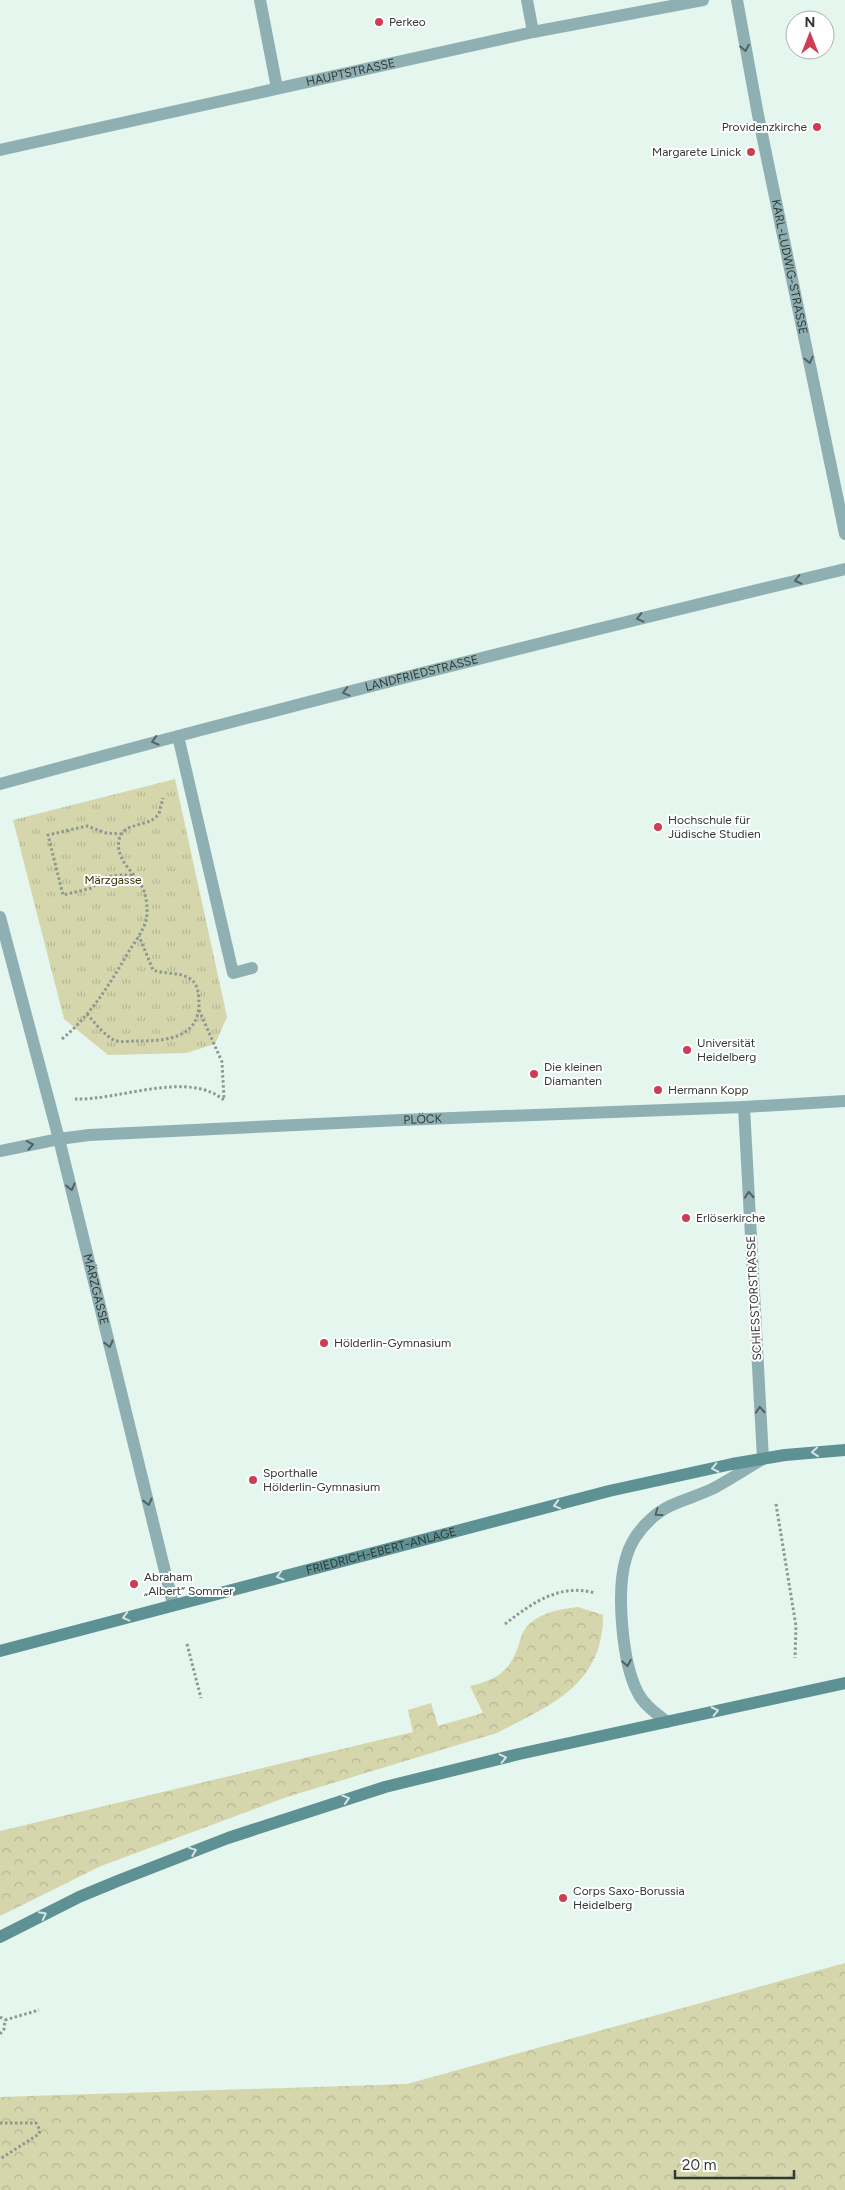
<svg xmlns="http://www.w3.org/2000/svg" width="845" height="2190" font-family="Figtree,sans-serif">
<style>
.grass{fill:url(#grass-tufts)}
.forest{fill:url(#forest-crowns)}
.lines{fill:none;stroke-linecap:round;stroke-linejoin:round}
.path{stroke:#8d9893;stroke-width:3;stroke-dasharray:2.5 2.5;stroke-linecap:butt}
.service{stroke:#8fb0b2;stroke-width:12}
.pedestrian{stroke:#8fb0b2;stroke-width:12}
.minor{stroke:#8fb0b2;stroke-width:12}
.secondary{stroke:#5d9194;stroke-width:12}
.oneway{stroke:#536261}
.oneway2{stroke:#d6e4e4}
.poi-dot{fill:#cd3d54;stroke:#fff;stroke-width:2}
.labels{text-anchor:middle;stroke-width:4;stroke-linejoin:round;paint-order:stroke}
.poi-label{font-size:12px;fill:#323835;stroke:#fff;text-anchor:start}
.street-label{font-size:12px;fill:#323835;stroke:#fff}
.park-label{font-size:12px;fill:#373604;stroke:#fff}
</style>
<defs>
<pattern id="grass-tufts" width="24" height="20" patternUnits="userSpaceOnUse" patternTransform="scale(1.25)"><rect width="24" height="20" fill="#d5d6ab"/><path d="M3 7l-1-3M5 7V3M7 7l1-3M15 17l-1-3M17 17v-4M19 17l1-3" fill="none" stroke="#b7b894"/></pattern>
<pattern id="forest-crowns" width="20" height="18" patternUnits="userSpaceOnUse" patternTransform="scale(1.25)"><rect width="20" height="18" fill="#d5d6ab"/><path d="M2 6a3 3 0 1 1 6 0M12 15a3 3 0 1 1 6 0" fill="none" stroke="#b7b894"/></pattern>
</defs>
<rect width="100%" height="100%" fill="#e5f6ef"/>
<path class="grass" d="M 175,779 L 227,1017 L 215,1044 L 186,1053 L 108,1055 L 64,1019 L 13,820 Z"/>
<path class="forest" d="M 578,1607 L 603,1615 C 603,1685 551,1705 497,1733 L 287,1797 L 101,1866 L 0,1916 L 0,1831 L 413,1732 L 408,1710 L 431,1703 L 438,1726 L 483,1713 L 470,1686 C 496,1679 508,1674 518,1647 C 520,1641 522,1633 525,1629 C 537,1613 560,1609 578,1607 Z
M 845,1963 L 845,2190 L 0,2190 L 0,2097 L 407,2084 Z"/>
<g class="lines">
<path class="path" d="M 122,834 L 106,833 L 87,826 L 48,835 L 63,895 L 92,888 L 102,878 L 118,875 L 133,875
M 199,1010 L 222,1062 L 224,1099
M 87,1014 C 95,1023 103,1034 114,1040 C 120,1043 130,1041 137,1041 C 165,1041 199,1039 199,1003 C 199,996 198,986 193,981 C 182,971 166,975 153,970 L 139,936
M 62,1039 C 91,1015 110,984 129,951 C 135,942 143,931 146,921 C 148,911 147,900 144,891 C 137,873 115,862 119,840 C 122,825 139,826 150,821 C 153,820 156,817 159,814 L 163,798
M 75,1099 C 118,1101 189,1069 225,1101
M 776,1504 L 796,1626 L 795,1658
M 505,1624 C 532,1603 560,1583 595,1593
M 187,1644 L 201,1698
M 0,2017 L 5,2020
M 5,2020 L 39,2010
M 0,2034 L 4,2029 L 5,2020
M 0,2123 L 36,2123 L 40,2130 L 39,2134 L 0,2159"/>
<path class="service" d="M 178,736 L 233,973 L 252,968"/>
<g class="pedestrian">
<path d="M 260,0 L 277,88"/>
<path d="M 527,0 L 533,32"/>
<path id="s1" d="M 737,0 L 758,115 L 845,534"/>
<path id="s2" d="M 0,150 L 533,32 L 703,0"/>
<path id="s3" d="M 0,784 C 280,707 562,637 845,569"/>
<path id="s4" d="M 0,917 L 59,1139 L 89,1135 L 401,1120 L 744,1107"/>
</g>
<g class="minor">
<path id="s5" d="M 0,1151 L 59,1139 L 173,1604"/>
<path d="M 667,1722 C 656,1713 644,1705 638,1693 C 622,1663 616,1591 626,1558 C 630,1543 639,1530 650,1520 C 668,1502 692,1499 714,1488 C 731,1479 747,1468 763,1459 L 744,1107 L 845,1101"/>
</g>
<g class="secondary">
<path id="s6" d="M 0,1651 L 609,1491 L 732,1464 L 785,1455 L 845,1450"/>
<path d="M 0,1937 L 79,1897 L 120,1880 L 228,1838 L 385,1787 L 519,1754 L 845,1683"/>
</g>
</g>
<defs><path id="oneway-chevron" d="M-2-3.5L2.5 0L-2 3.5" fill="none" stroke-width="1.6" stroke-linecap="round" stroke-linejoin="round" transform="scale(1.25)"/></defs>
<g class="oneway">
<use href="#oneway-chevron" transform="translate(745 48) rotate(79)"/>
<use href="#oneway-chevron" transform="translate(809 360) rotate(78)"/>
<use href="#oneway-chevron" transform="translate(798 580) rotate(166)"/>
<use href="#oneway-chevron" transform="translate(640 618) rotate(166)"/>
<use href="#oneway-chevron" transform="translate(346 692) rotate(165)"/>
<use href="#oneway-chevron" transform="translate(155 741) rotate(165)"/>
<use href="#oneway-chevron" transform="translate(30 1145) rotate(-11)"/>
<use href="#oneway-chevron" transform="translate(71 1187) rotate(76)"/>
<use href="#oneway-chevron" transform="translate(749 1195) rotate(-93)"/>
<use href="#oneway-chevron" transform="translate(109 1344) rotate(76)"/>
<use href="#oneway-chevron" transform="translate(760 1410) rotate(-93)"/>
<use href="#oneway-chevron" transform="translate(148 1502) rotate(76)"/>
<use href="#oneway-chevron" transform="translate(658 1513) rotate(144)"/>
<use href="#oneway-chevron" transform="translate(627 1663) rotate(79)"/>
</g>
<g class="oneway2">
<use href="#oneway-chevron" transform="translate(815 1452) rotate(175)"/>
<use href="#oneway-chevron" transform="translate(715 1468) rotate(168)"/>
<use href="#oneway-chevron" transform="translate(557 1505) rotate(165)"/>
<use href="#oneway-chevron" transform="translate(280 1576) rotate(165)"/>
<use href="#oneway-chevron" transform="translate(126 1617) rotate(165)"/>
<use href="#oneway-chevron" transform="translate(715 1711) rotate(-12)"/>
<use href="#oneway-chevron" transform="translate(503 1758) rotate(-13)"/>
<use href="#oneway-chevron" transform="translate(346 1799) rotate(-17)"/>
<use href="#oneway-chevron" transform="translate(193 1851) rotate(-21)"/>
<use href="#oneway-chevron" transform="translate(43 1915) rotate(-27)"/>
</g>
<g class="poi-dot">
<circle cx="379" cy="22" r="5"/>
<circle cx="817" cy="127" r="5"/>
<circle cx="751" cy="152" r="5"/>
<circle cx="658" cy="827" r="5"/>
<circle cx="687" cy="1050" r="5"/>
<circle cx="534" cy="1074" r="5"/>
<circle cx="658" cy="1090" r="5"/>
<circle cx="686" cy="1218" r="5"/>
<circle cx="324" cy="1343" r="5"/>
<circle cx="253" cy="1480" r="5"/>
<circle cx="134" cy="1584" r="5"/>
<circle cx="563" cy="1898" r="5"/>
</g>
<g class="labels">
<g class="poi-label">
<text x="389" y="26">Perkeo</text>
<text x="807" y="131" text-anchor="end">Providenzkirche</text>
<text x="741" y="156" text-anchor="end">Margarete Linick</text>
<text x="668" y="824">Hochschule für<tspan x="668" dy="14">Jüdische Studien</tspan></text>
<text x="697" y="1047">Universität<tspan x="697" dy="14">Heidelberg</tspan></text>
<text x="544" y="1071">Die kleinen<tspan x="544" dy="14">Diamanten</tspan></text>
<text x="668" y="1094">Hermann Kopp</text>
<text x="696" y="1222">Erlöserkirche</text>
<text x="334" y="1347">Hölderlin-Gymnasium</text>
<text x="263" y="1477">Sporthalle<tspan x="263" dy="14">Hölderlin-Gymnasium</tspan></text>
<text x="144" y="1581">Abraham<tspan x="144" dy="14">„Albert“ Sommer</tspan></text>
<text x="573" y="1895">Corps Saxo-Borussia<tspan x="573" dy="14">Heidelberg</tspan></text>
</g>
<g class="street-label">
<text dy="4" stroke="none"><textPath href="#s2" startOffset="359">HAUPTSTRASSE</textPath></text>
<text dy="4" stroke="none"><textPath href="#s1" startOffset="272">KARL-LUDWIG-STRASSE</textPath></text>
<text dy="4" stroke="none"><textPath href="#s3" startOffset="436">LANDFRIEDSTRASSE</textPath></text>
<text dy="4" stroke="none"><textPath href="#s4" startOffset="594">PLÖCK</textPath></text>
<text dy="4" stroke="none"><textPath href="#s5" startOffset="215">MÄRZGASSE</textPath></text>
<text transform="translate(754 1298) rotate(-93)" y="4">SCHIESSTORSTRASSE</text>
<text dy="4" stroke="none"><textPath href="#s6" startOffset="394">FRIEDRICH-EBERT-ANLAGE</textPath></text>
</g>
<g class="park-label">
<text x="113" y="884">Märzgasse</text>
</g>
</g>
<g transform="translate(810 35)"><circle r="24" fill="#ffffff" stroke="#adafae"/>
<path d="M0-4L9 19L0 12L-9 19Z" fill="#cd3d54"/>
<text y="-8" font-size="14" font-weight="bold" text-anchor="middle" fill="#323835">N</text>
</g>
<path d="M675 2170v8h119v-8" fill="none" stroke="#323835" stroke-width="2.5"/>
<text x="682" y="2170" font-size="15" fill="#323835" stroke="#ffffff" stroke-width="4" paint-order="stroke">20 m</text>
</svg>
